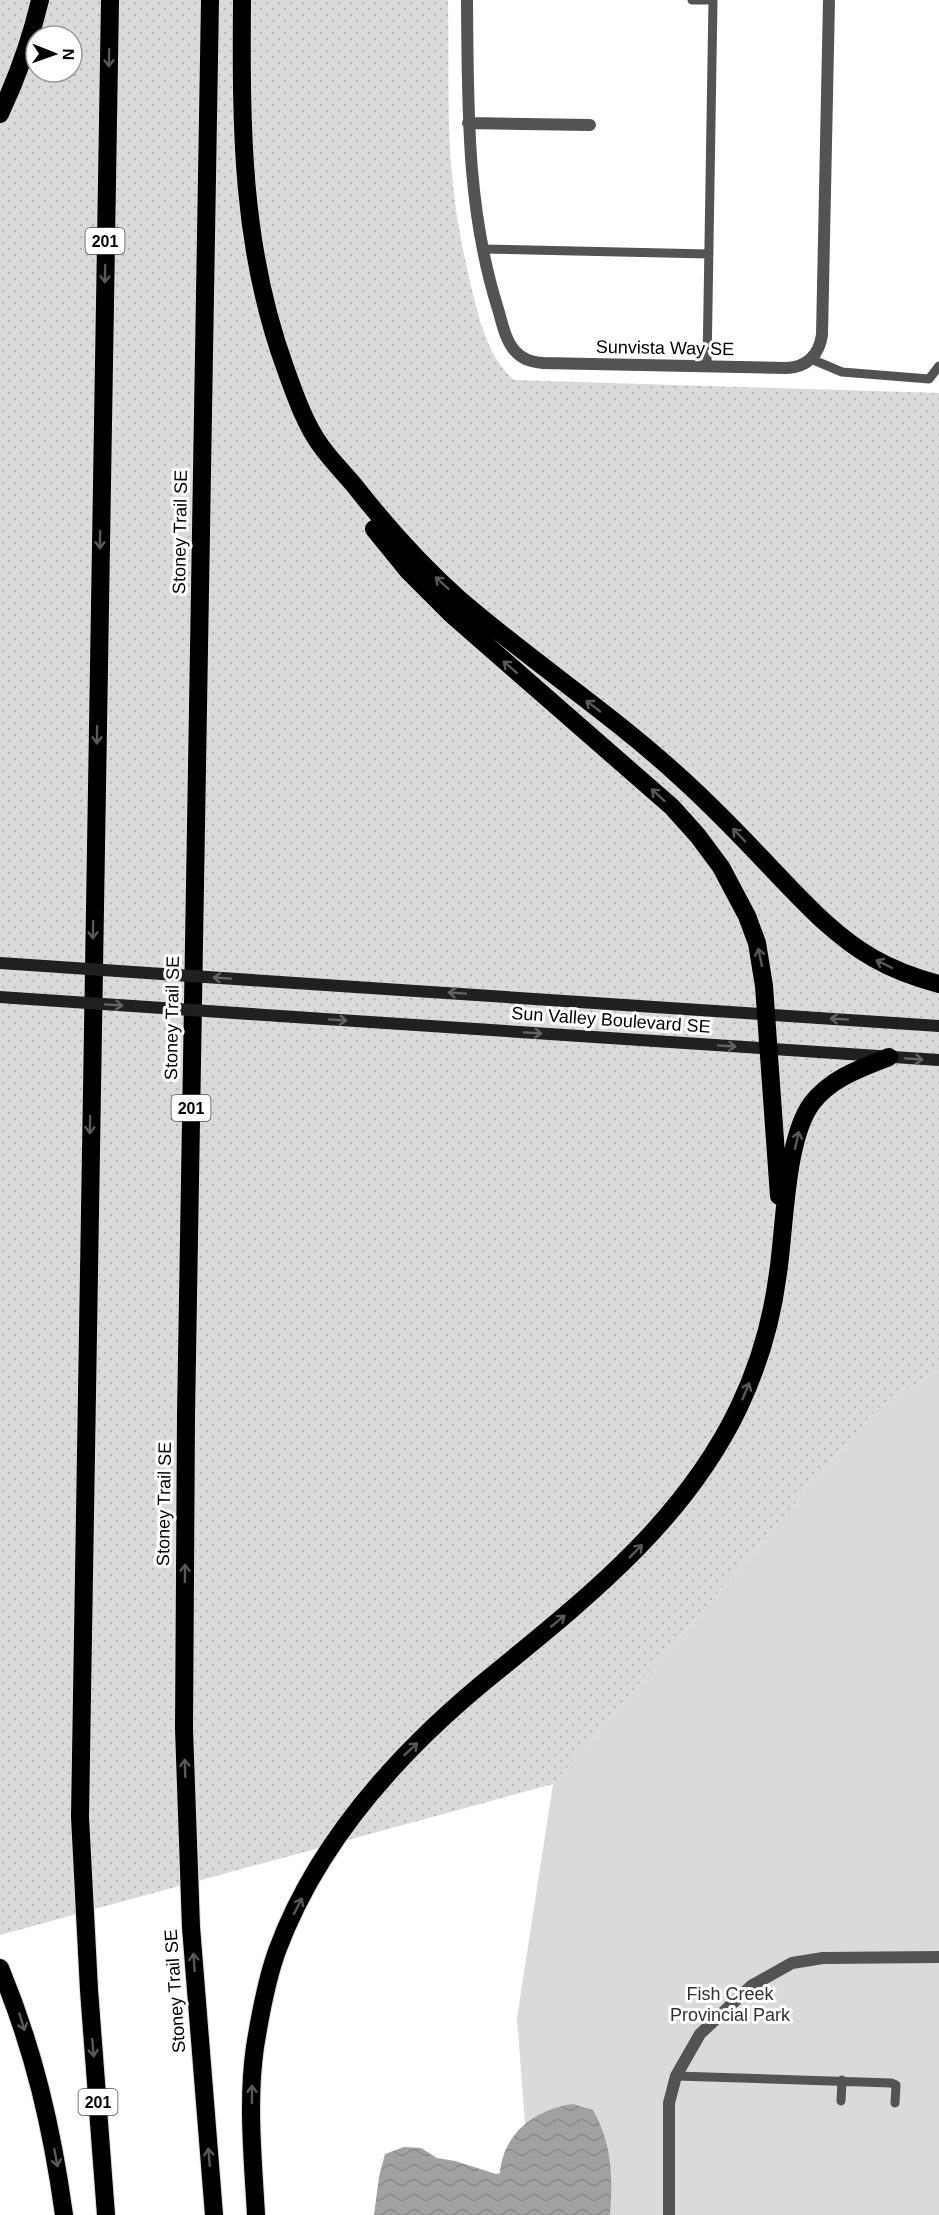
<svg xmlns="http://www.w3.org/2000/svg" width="939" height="2215" font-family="Helvetica,sans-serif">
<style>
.grass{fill:url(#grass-dots);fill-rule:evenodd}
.green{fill:#dadada}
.water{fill:url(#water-waves)}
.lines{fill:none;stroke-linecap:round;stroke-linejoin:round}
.highway-casing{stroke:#dbdbdb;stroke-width:20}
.lane{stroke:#535353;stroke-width:9}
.street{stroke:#535353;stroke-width:12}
.secondary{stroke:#202020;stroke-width:12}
.highway{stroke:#000;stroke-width:18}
.secondary-bridge{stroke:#202020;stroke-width:12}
.oneway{stroke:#595959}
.oneway2{stroke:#636363}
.labels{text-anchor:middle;stroke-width:6;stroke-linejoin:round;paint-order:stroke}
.shield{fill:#fff;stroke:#4c4c4c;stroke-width:1.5}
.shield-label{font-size:16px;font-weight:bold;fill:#000}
.street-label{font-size:18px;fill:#000;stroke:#fff}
.park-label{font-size:18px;fill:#313131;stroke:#fff}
</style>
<defs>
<pattern id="grass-dots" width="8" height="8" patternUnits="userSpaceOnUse" patternTransform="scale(1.5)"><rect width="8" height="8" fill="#dadada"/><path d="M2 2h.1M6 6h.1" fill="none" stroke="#b9b9b9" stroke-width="1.8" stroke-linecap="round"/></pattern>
<pattern id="water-waves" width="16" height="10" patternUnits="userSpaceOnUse" patternTransform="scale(1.5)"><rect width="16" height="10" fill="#a1a1a1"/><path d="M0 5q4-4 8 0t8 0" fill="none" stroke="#898989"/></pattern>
</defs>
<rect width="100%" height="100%" fill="#fff"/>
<path class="grass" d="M 0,0 L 448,0 C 449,55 447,110 451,164 C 454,207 462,249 472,290 C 480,322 488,357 514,380 L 939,393 L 939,1370 L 877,1409 L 553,1784 L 0,1935 ZM 36,36 L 72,36 L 72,72 L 36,72 Z"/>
<path class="green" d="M 939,1370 L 939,2215 L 532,2215 L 517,2018 L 553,1784 L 877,1409 Z"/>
<path class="water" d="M 573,2104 L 593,2110 C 612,2143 613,2177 610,2215 L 374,2215 L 379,2177 L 385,2154 L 404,2147 L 421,2148 L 437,2158 L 455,2161 L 496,2174 L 500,2173 C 503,2133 536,2109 573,2104 Z"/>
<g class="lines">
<g class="highway-casing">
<path id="highway" d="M 210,0 L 186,1416 L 184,1729 L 191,1927 L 214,2215
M 242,0 C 241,128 241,248 286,370 C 295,395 305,424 321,446 C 331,460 343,472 354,485 C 386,526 420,564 459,599 C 531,661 610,713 680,777 C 712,806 742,837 772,869 C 803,901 834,936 873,958 C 894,970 916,978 939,984
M 0,114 C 17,78 31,39 40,0
M 374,529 L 409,572 L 451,614 L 672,807 L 698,836 L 721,867 L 747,916 L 757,943 L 764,986 L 779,1196
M 0,1968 C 34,2050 52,2128 64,2215
M 106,2215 L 89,1990 L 80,1817 L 110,0
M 256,2215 C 253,2160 247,2102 255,2047 C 260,2016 266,1981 277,1951 C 319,1837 406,1744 500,1669 C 593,1593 686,1518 739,1407 C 759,1365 772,1320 778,1273 C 785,1228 785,1139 812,1103 C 831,1078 861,1068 889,1057"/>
</g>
<path class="lane" d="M 692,0 L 713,0
M 482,249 L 709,254
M 811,359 L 842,372 L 929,379 L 939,366
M 707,366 L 713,0
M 676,2076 L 891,2083 L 896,2085 L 895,2103
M 841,2101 L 842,2080"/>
<path class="street" d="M 467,0 C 468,104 466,208 498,309 C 502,322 505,340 515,351 C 523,360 532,362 543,363 L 787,368 C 807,367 819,355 822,335 L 829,0
M 468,123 L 590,125
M 669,2215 L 669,2103 L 676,2076 L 700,2034 L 751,1986 L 792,1963 L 823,1958 L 939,1957"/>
<path class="secondary" d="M 0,963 L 15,964
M 280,982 L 939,1026
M 0,997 L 14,998
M 280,1016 L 939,1060"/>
<use href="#highway" class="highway"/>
<path class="secondary-bridge" d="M 15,964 L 280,982
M 14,998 L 280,1016"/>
</g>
<defs><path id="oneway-shaft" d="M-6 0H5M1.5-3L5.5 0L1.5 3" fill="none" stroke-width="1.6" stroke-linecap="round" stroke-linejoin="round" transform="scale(1.5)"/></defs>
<g class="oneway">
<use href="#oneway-shaft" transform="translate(109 58) rotate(91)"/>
<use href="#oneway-shaft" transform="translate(105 274) rotate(91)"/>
<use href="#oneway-shaft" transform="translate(100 540) rotate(91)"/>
<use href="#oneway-shaft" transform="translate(442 583) rotate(-138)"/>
<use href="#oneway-shaft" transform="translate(510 667) rotate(-139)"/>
<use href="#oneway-shaft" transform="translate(593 706) rotate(-142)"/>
<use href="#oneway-shaft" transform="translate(97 735) rotate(91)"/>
<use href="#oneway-shaft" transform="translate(658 795) rotate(-138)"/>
<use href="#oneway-shaft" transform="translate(739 835) rotate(-134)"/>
<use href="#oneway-shaft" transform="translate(93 930) rotate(91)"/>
<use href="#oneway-shaft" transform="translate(760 957) rotate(-102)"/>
<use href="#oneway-shaft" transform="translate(884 964) rotate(-154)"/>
<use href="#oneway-shaft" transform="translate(90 1125) rotate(91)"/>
<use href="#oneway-shaft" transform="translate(797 1140) rotate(-77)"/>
<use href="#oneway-shaft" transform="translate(746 1391) rotate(-67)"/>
<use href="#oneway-shaft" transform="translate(636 1551) rotate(-45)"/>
<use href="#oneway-shaft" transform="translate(185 1573) rotate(-89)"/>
<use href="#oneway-shaft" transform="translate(558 1621) rotate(-39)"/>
<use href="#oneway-shaft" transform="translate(411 1749) rotate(-43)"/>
<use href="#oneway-shaft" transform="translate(185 1768) rotate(-92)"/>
<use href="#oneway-shaft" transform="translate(298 1906) rotate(-63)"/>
<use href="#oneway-shaft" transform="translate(194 1962) rotate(-94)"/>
<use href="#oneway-shaft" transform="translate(22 2022) rotate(73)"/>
<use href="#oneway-shaft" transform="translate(93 2048) rotate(85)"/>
<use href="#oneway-shaft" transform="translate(252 2094) rotate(-89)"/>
<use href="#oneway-shaft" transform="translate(209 2157) rotate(-95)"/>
<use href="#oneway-shaft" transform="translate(56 2158) rotate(79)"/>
</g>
<g class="oneway2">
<use href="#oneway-shaft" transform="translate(222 978) rotate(-176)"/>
<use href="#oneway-shaft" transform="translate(457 993) rotate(-176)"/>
<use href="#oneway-shaft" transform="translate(114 1005) rotate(4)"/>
<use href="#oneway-shaft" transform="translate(839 1019) rotate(-176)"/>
<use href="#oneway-shaft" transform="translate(338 1020) rotate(4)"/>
<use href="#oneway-shaft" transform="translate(533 1033) rotate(4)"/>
<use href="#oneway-shaft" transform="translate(727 1046) rotate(4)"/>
<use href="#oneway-shaft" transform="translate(914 1059) rotate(4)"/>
</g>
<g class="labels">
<g class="shield">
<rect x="85.5" y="228" width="39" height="26" rx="4.5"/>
<rect x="171.5" y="1095" width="39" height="26" rx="4.5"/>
<rect x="78.5" y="2089" width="39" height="26" rx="4.5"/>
</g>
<g class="shield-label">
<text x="105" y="247">201</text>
<text x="191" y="1114">201</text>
<text x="98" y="2108">201</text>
</g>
<g class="street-label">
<text transform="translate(665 348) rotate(1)" y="6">Sunvista Way SE</text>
<text transform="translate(180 532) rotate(-89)" y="6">Stoney Trail SE</text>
<text transform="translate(172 1018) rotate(-89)" y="6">Stoney Trail SE</text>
<text transform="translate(611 1020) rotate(4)" y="6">Sun Valley Boulevard SE</text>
<text transform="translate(164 1504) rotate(-89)" y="6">Stoney Trail SE</text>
<text transform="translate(175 1991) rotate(-94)" y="6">Stoney Trail SE</text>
</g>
<g class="park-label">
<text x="730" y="2000">Fish Creek<tspan x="730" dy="21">Provincial Park</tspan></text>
</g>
</g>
<g transform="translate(54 54) rotate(91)"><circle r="28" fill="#ffffff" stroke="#999999" stroke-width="1.5"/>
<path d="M0-4.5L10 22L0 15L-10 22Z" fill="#000000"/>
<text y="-9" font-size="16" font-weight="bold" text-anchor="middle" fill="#000000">N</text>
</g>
</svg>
